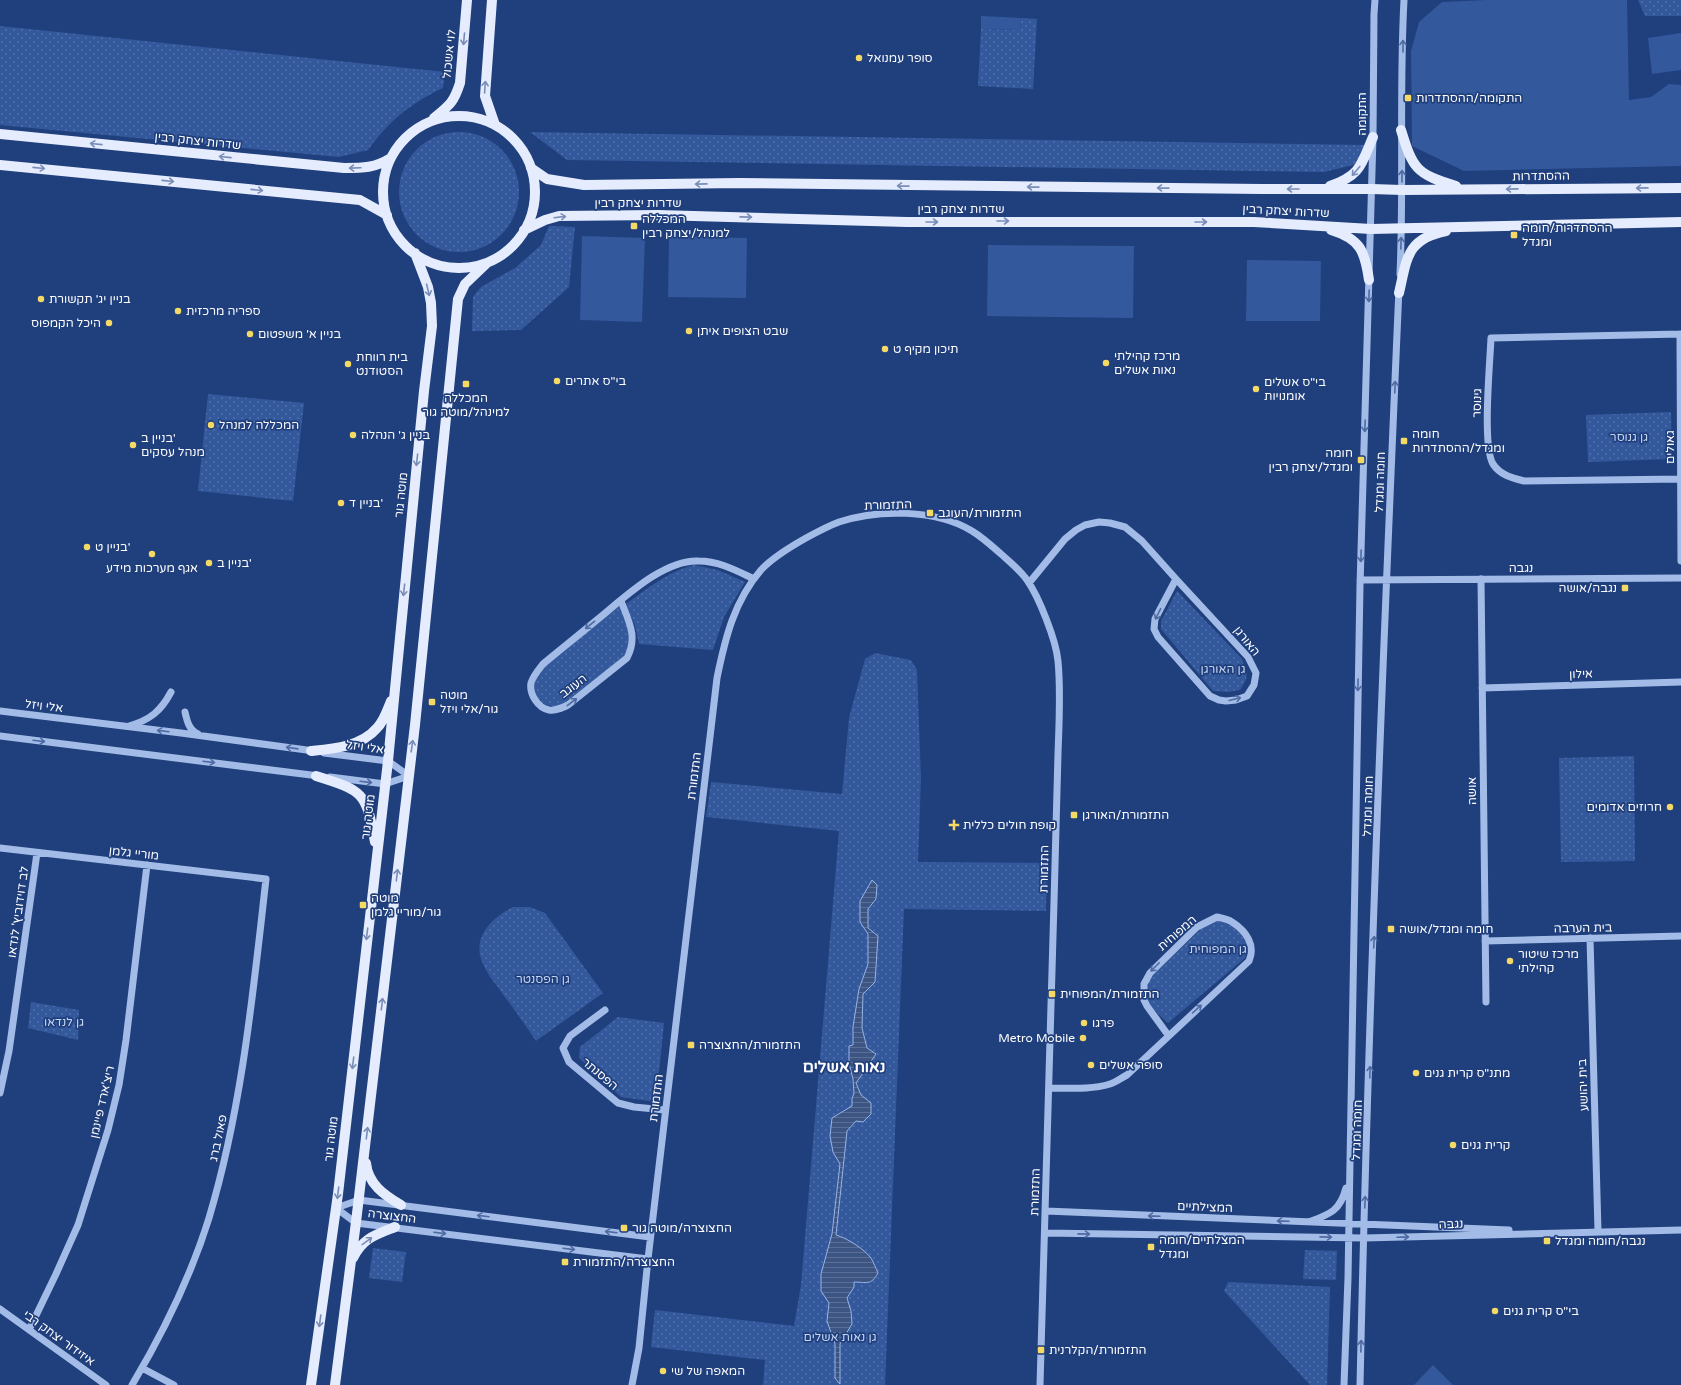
<svg xmlns="http://www.w3.org/2000/svg" width="1681" height="1385" font-family="'Varela Round',Heebo,sans-serif">
<style>
.grass{fill:#33589c}
.park{fill:url(#park-dots)}
.water{fill:url(#water-rules);stroke:#97b5e8}
.lines{fill:none;stroke-linecap:round;stroke-linejoin:round}
.minor{stroke:#a3bbe7;stroke-width:7}
.major{stroke:#e5ecfd;stroke-width:10}
.oneway{stroke:#798db7}
.oneway2{stroke:#4e6aa2}
.poi-dot{fill:#f4d964;stroke:#203f7d;stroke-width:1.5}
.labels{text-anchor:middle;stroke-width:3.5;stroke-linejoin:round;paint-order:stroke}
.street-label{font-size:12px;fill:#fff;stroke:#203f7d}
.poi-label{font-size:12px;fill:#fff;stroke:#203f7d;text-anchor:start}
.park-label{font-size:12px;fill:#c7d7f5;stroke:#203f7d}
.district-label{font-size:16px;font-weight:bold;fill:#fff;stroke:#203f7d}
</style>
<defs>
<pattern id="park-dots" width="8" height="8" patternUnits="userSpaceOnUse"><rect width="8" height="8" fill="#33589c"/><path d="M2 2h.1M6 6h.1" fill="none" stroke="#5271ab" stroke-width="1.8" stroke-linecap="round"/></pattern>
<pattern id="water-rules" width="6" height="5" patternUnits="userSpaceOnUse"><rect width="6" height="5" fill="#3d5583"/><path d="M0 2.5h6" fill="none" stroke="#5a6e96"/></pattern>
</defs>
<rect width="100%" height="100%" fill="#203f7d"/>
<path class="grass" d="M 1486,0 L 1627,0 L 1629,100 L 1651,97 L 1669,84 L 1681,85 L 1681,166 L 1464,171 L 1412,146 L 1411,51 L 1419,22 L 1442,2 Z
M 981,16 L 1021,18 L 1020,30 L 981,29 Z
M 1681,33 L 1681,70 L 1652,74 L 1648,38 Z
M 582,236 L 645,238 L 642,322 L 580,320 Z
M 669,236 L 747,238 L 746,298 L 668,297 Z
M 988,245 L 1134,246 L 1133,318 L 987,316 Z
M 1247,260 L 1321,261 L 1320,321 L 1246,321 Z
M 1433,1365 L 1453,1385 L 1414,1385 Z"/>
<path class="park" d="M 1638,0 L 1681,0 L 1681,16 L 1645,16 Z
M 1021,18 L 1037,19 L 1033,89 L 978,86 L 981,29 L 1020,30 Z
M 0,26 L 445,72 L 443,88 C 411,103 389,121 368,150 L 339,157 L 0,125 Z
M399 192a60 60 0 1 1 120 0a60 60 0 1 1-120 0Z
M 530,132 L 1365,145 L 1357,164 L 1324,172 L 567,160 Z
M 549,226 L 575,227 L 569,287 L 521,330 L 472,331 L 473,297 L 481,287 L 515,268 L 541,245 Z
M 208,394 L 304,403 L 293,501 L 198,491 Z
M 1671,412 L 1672,459 L 1588,462 L 1586,415 Z
M 694,565 L 718,570 L 745,582 L 724,617 L 713,650 L 639,644 L 635,626 L 626,604 C 648,588 667,572 694,565 Z
M 1177,591 L 1242,659 C 1248,674 1249,677 1240,690 L 1228,692 L 1213,691 L 1161,629 L 1161,621 Z
M 619,606 C 627,624 633,638 624,656 L 566,702 C 561,705 556,707 551,706 C 540,705 532,692 535,682 C 537,676 542,671 545,666 Z
M 875,653 L 911,660 L 917,670 L 921,779 L 918,862 L 1047,863 L 1046,911 L 904,909 L 885,1385 L 763,1385 L 765,1360 L 651,1347 L 655,1310 L 794,1326 L 801,1285 L 839,831 L 706,817 L 711,782 L 842,794 L 849,718 L 865,659 Z
M 1634,756 L 1635,861 L 1561,862 L 1559,758 Z
M 513,907 L 530,907 L 545,913 L 603,993 L 536,1041 C 525,1025 514,1009 502,993 C 497,985 489,977 485,968 C 469,940 490,919 513,907 Z
M 1218,920 C 1234,925 1241,932 1249,948 L 1245,958 L 1168,1023 C 1151,1007 1139,999 1152,975 L 1201,929 Z
M 31,1002 L 79,1010 L 78,1040 L 28,1028 Z
M 618,1017 L 664,1023 L 656,1102 L 621,1097 L 579,1058 L 580,1047 Z
M 373,1248 L 406,1252 L 402,1282 L 369,1278 Z
M 1305,1250 L 1337,1251 L 1336,1280 L 1303,1279 Z
M 1228,1282 L 1330,1287 L 1327,1385 L 1310,1385 L 1224,1291 Z"/>
<path class="water" d="M 872,880 L 877,885 L 876,899 L 868,909 L 868,928 L 878,936 L 875,982 L 863,994 L 862,1028 L 867,1048 L 876,1054 L 856,1083 L 861,1095 L 871,1103 L 871,1114 L 863,1122 L 856,1121 L 847,1131 L 836,1235 C 847,1238 864,1249 871,1258 C 874,1263 876,1269 878,1273 C 871,1286 866,1282 854,1282 L 854,1287 L 847,1298 L 851,1311 L 852,1324 L 840,1344 L 840,1384 L 835,1378 L 835,1344 L 827,1321 L 829,1303 L 821,1291 L 821,1274 L 832,1234 L 840,1164 L 833,1152 L 830,1136 L 832,1118 L 852,1106 L 852,1099 L 854,1093 L 853,1079 L 849,1063 L 849,1046 L 853,1045 L 853,1027 L 859,989 L 868,964 L 868,934 L 860,922 L 860,901 Z"/>
<g class="lines">
<path class="minor" d="M 1400,274 C 1404,183 1399,91 1404,0
M 1680,334 L 1681,561
M 1681,479 L 1524,481 C 1512,478 1500,475 1493,464 C 1482,446 1490,363 1491,338 L 1681,334
M 1481,579 L 1486,1002
M 1360,580 L 1681,578
M 1029,583 L 1065,539 L 1076,530 L 1085,525 L 1099,522 L 1110,523 L 1125,527 L 1142,541 L 1176,579 L 1248,657 L 1256,673 L 1254,685 L 1247,696 L 1236,700 L 1226,701 L 1219,700 L 1210,696 L 1158,637 L 1154,629 L 1155,619 L 1176,579
M 621,601 C 629,622 638,637 627,658 L 568,705 C 562,708 556,711 549,710 C 538,708 529,694 531,683 C 533,676 539,669 543,664 C 561,649 580,634 598,619 C 624,598 664,559 699,561 C 719,561 737,571 754,579
M 1482,688 L 1681,682
M 0,711 L 181,733 L 314,751
M 185,712 C 187,721 189,730 198,734
M 129,726 C 150,720 161,711 171,692
M 0,736 L 319,776
M 324,753 L 388,761 L 409,776
M 330,777 L 385,784 L 409,776
M 0,848 L 266,879 C 253,993 242,1108 209,1218 C 191,1276 163,1333 132,1385
M 1590,938 L 1598,1231
M 1485,941 L 1681,936
M 605,1010 L 570,1036 L 563,1048 L 569,1062 L 618,1103 L 634,1107 L 665,1110
M 1049,1088 C 1069,1088 1091,1090 1110,1084 C 1116,1082 1121,1078 1127,1075 L 1249,961 C 1256,945 1246,931 1232,922 C 1228,919 1222,918 1217,917 L 1197,927 L 1150,973 L 1144,984 L 1144,1000 L 1147,1006 L 1168,1035
M 0,1093 L 9,1051 L 37,853
M 336,1208 L 356,1223 L 648,1259
M 336,1208 L 359,1200 L 650,1237
M 1046,1211 L 1509,1230
M 1309,1222 C 1330,1214 1340,1211 1346,1188
M 1045,1233 L 1364,1238 L 1681,1230
M 0,1309 L 106,1385
M 29,1330 L 56,1274 L 78,1225 L 108,1130 L 119,1085 L 126,1040 L 147,865
M 142,1368 L 174,1385
M 632,1385 L 639,1348 L 648,1259 L 717,678 C 725,639 734,601 761,570 C 773,557 790,547 806,538 C 817,532 828,526 839,522 C 878,509 936,509 972,531 C 982,537 992,546 1001,554 C 1010,562 1020,570 1027,580 C 1039,597 1056,640 1058,661 C 1061,691 1059,723 1058,754 C 1057,803 1055,853 1054,902 C 1050,1063 1046,1224 1040,1385
M 1344,1385 L 1348,1278 L 1360,586 L 1373,137 L 1374,14 L 1375,0
M 1360,1385 C 1368,1019 1383,654 1399,288"/>
<path class="major" d="M 492,0 L 485,96 L 495,125
M383 192a76 76 0 1 1 152 0a76 76 0 1 1-152 0Z
M 434,118 C 450,105 454,102 460,83 L 467,0
M 1401,130 C 1413,169 1416,174 1456,186
M 0,134 L 344,168 C 363,168 375,168 391,158
M 0,165 L 360,200 L 387,215
M 531,168 L 547,179 L 584,185 L 740,183 L 1262,189 L 1372,189 L 1402,190 L 1681,188
M 1330,186 C 1361,175 1361,165 1373,137
M 524,230 L 545,220 L 559,216 L 658,215 L 907,222 L 1254,222 L 1371,229 L 1681,222
M 1331,230 C 1361,239 1365,252 1369,280
M 1399,293 C 1407,259 1406,239 1446,231
M 311,751 C 332,749 361,747 377,728 C 384,721 387,711 391,701
M 316,776 C 364,791 366,792 375,842
M 366,1163 C 368,1184 384,1195 401,1205
M 353,1258 C 363,1238 375,1235 395,1227
M 311,1385 L 338,1194 L 388,761 L 424,391 L 432,326 L 431,303 L 428,287 L 415,253
M 335,1385 L 356,1222 L 415,725 L 458,299 L 465,284 L 487,263"/>
</g>
<defs><path id="oneway-shaft" d="M-6 0H5M1.5-3L5.5 0L1.5 3" fill="none" stroke-width="1.6" stroke-linecap="round" stroke-linejoin="round"/></defs>
<g class="oneway">
<use href="#oneway-shaft" transform="translate(464 39) rotate(95)"/>
<use href="#oneway-shaft" transform="translate(485 87) rotate(-86)"/>
<use href="#oneway-shaft" transform="translate(96 144) rotate(-174)"/>
<use href="#oneway-shaft" transform="translate(225 157) rotate(-174)"/>
<use href="#oneway-shaft" transform="translate(39 168) rotate(6)"/>
<use href="#oneway-shaft" transform="translate(355 168) rotate(178)"/>
<use href="#oneway-shaft" transform="translate(1356 171) rotate(130)"/>
<use href="#oneway-shaft" transform="translate(168 181) rotate(6)"/>
<use href="#oneway-shaft" transform="translate(701 184) rotate(179)"/>
<use href="#oneway-shaft" transform="translate(903 186) rotate(-179)"/>
<use href="#oneway-shaft" transform="translate(1033 187) rotate(-179)"/>
<use href="#oneway-shaft" transform="translate(1163 188) rotate(-179)"/>
<use href="#oneway-shaft" transform="translate(1642 188) rotate(179)"/>
<use href="#oneway-shaft" transform="translate(1293 189) rotate(180)"/>
<use href="#oneway-shaft" transform="translate(1512 189) rotate(179)"/>
<use href="#oneway-shaft" transform="translate(257 190) rotate(6)"/>
<use href="#oneway-shaft" transform="translate(560 217) rotate(-7)"/>
<use href="#oneway-shaft" transform="translate(746 217) rotate(1)"/>
<use href="#oneway-shaft" transform="translate(1003 221)"/>
<use href="#oneway-shaft" transform="translate(932 222)"/>
<use href="#oneway-shaft" transform="translate(1201 222)"/>
<use href="#oneway-shaft" transform="translate(428 290) rotate(76)"/>
<use href="#oneway-shaft" transform="translate(417 460) rotate(96)"/>
<use href="#oneway-shaft" transform="translate(404 590) rotate(96)"/>
<use href="#oneway-shaft" transform="translate(412 746) rotate(-82)"/>
<use href="#oneway-shaft" transform="translate(397 875) rotate(-83)"/>
<use href="#oneway-shaft" transform="translate(367 934) rotate(97)"/>
<use href="#oneway-shaft" transform="translate(382 1004) rotate(-83)"/>
<use href="#oneway-shaft" transform="translate(353 1063) rotate(97)"/>
<use href="#oneway-shaft" transform="translate(367 1133) rotate(-83)"/>
<use href="#oneway-shaft" transform="translate(338 1193) rotate(97)"/>
<use href="#oneway-shaft" transform="translate(367 1241) rotate(-36)"/>
<use href="#oneway-shaft" transform="translate(320 1321) rotate(98)"/>
</g>
<g class="oneway2">
<use href="#oneway-shaft" transform="translate(1403 46) rotate(-90)"/>
<use href="#oneway-shaft" transform="translate(1402 176) rotate(-90)"/>
<use href="#oneway-shaft" transform="translate(1401 243) rotate(-88)"/>
<use href="#oneway-shaft" transform="translate(1369 296) rotate(92)"/>
<use href="#oneway-shaft" transform="translate(1395 387) rotate(-88)"/>
<use href="#oneway-shaft" transform="translate(1365 426) rotate(92)"/>
<use href="#oneway-shaft" transform="translate(1361 556) rotate(92)"/>
<use href="#oneway-shaft" transform="translate(1158 614) rotate(116)"/>
<use href="#oneway-shaft" transform="translate(590 625) rotate(141)"/>
<use href="#oneway-shaft" transform="translate(1358 685) rotate(91)"/>
<use href="#oneway-shaft" transform="translate(1235 699) rotate(-14)"/>
<use href="#oneway-shaft" transform="translate(572 702) rotate(-37)"/>
<use href="#oneway-shaft" transform="translate(163 731) rotate(-173)"/>
<use href="#oneway-shaft" transform="translate(39 741) rotate(7)"/>
<use href="#oneway-shaft" transform="translate(292 748) rotate(-172)"/>
<use href="#oneway-shaft" transform="translate(209 762) rotate(7)"/>
<use href="#oneway-shaft" transform="translate(366 782) rotate(7)"/>
<use href="#oneway-shaft" transform="translate(1374 942) rotate(-88)"/>
<use href="#oneway-shaft" transform="translate(1155 967) rotate(135)"/>
<use href="#oneway-shaft" transform="translate(1197 1009) rotate(-42)"/>
<use href="#oneway-shaft" transform="translate(1370 1072) rotate(-88)"/>
<use href="#oneway-shaft" transform="translate(1365 1202) rotate(-88)"/>
<use href="#oneway-shaft" transform="translate(483 1216) rotate(-173)"/>
<use href="#oneway-shaft" transform="translate(1154 1216) rotate(-178)"/>
<use href="#oneway-shaft" transform="translate(1283 1221) rotate(-178)"/>
<use href="#oneway-shaft" transform="translate(611 1232) rotate(-173)"/>
<use href="#oneway-shaft" transform="translate(440 1233) rotate(7)"/>
<use href="#oneway-shaft" transform="translate(1084 1234) rotate(1)"/>
<use href="#oneway-shaft" transform="translate(1326 1237) rotate(1)"/>
<use href="#oneway-shaft" transform="translate(1403 1237) rotate(-2)"/>
<use href="#oneway-shaft" transform="translate(569 1249) rotate(7)"/>
<use href="#oneway-shaft" transform="translate(1361 1346) rotate(-89)"/>
</g>
<g class="poi-dot">
<circle cx="859" cy="58" r="4"/>
<rect x="1404" y="94" width="8" height="8" rx="2"/>
<rect x="630" y="222" width="8" height="8" rx="2"/>
<rect x="1510" y="231" width="8" height="8" rx="2"/>
<circle cx="41" cy="299" r="4"/>
<circle cx="178" cy="311" r="4"/>
<circle cx="109" cy="323" r="4"/>
<circle cx="689" cy="331" r="4"/>
<circle cx="250" cy="334" r="4"/>
<circle cx="885" cy="349" r="4"/>
<circle cx="1106" cy="363" r="4"/>
<circle cx="348" cy="364" r="4"/>
<circle cx="557" cy="381" r="4"/>
<rect x="462" y="380" width="8" height="8" rx="2"/>
<circle cx="1256" cy="389" r="4"/>
<circle cx="211" cy="425" r="4"/>
<circle cx="353" cy="435" r="4"/>
<rect x="1400" y="437" width="8" height="8" rx="2"/>
<circle cx="133" cy="445" r="4"/>
<rect x="1357" y="456" width="8" height="8" rx="2"/>
<circle cx="341" cy="503" r="4"/>
<rect x="926" y="509" width="8" height="8" rx="2"/>
<circle cx="87" cy="547" r="4"/>
<circle cx="152" cy="554" r="4"/>
<circle cx="209" cy="563" r="4"/>
<rect x="1621" y="584" width="8" height="8" rx="2"/>
<rect x="428" y="698" width="8" height="8" rx="2"/>
<circle cx="1670" cy="807" r="4"/>
<rect x="1070" y="811" width="8" height="8" rx="2"/>
<path d="M952 819h4v4h4v4h-4v4h-4v-4h-4v-4h4z"/>
<rect x="359" y="901" width="8" height="8" rx="2"/>
<rect x="1387" y="925" width="8" height="8" rx="2"/>
<circle cx="1510" cy="961" r="4"/>
<rect x="1048" y="990" width="8" height="8" rx="2"/>
<circle cx="1084" cy="1023" r="4"/>
<circle cx="1083" cy="1038" r="4"/>
<rect x="687" y="1041" width="8" height="8" rx="2"/>
<circle cx="1091" cy="1065" r="4"/>
<circle cx="1416" cy="1073" r="4"/>
<circle cx="1453" cy="1145" r="4"/>
<rect x="620" y="1224" width="8" height="8" rx="2"/>
<rect x="1543" y="1237" width="8" height="8" rx="2"/>
<rect x="1147" y="1243" width="8" height="8" rx="2"/>
<rect x="561" y="1258" width="8" height="8" rx="2"/>
<circle cx="1495" cy="1311" r="4"/>
<rect x="1037" y="1346" width="8" height="8" rx="2"/>
<circle cx="663" cy="1371" r="4"/>
</g>
<g class="labels">
<g class="street-label">
<text transform="translate(449 54) rotate(-84)" y="4">לוי אשכול</text>
<text transform="translate(1362 114) rotate(-90)" y="4">התקומה</text>
<text transform="translate(198 141) rotate(6)" y="4">שדרות יצחק רבין</text>
<text transform="translate(1541 176) rotate(-1)" y="4">ההסתדרות</text>
<text x="638" y="207">שדרות יצחק רבין</text>
<text x="961" y="213">שדרות יצחק רבין</text>
<text transform="translate(1286 211) rotate(3)" y="4">שדרות יצחק רבין</text>
<text transform="translate(1477 403) rotate(-88)" y="4">גינוסר</text>
<text transform="translate(1670 447) rotate(-90)" y="4">גאולים</text>
<text transform="translate(1380 482) rotate(-88)" y="4">חומה ומגדל</text>
<text transform="translate(401 495) rotate(-84)" y="4">מוטה גור</text>
<text transform="translate(888 505) rotate(-2)" y="4">התזמורת</text>
<text x="1521" y="572">נגבה</text>
<text transform="translate(1247 641) rotate(51)" y="4">האורגן</text>
<text transform="translate(1581 674) rotate(-2)" y="4">אילון</text>
<text transform="translate(573 686) rotate(-37)" y="4">העוגב</text>
<text transform="translate(44 706) rotate(7)" y="4">אלי ויזל</text>
<text transform="translate(365 747) rotate(8)" y="4">אלי ויזל</text>
<text transform="translate(694 776) rotate(-83)" y="4">התזמורת</text>
<text transform="translate(1472 791) rotate(-91)" y="4">אושה</text>
<text transform="translate(1368 806) rotate(-88)" y="4">חומה ומגדל</text>
<text transform="translate(368 817) rotate(-83)" y="4">מוטה גור</text>
<text transform="translate(134 853) rotate(6)" y="4">מוריי גלמן</text>
<text transform="translate(1044 869) rotate(-89)" y="4">התזמורת</text>
<text transform="translate(18 912) rotate(-82)" y="4">לב דוידוביץ' לנדאו</text>
<text transform="translate(1583 928) rotate(-1)" y="4">בית הערבה</text>
<text transform="translate(1177 933) rotate(-41)" y="4">המפוחית</text>
<text transform="translate(600 1074) rotate(40)" y="4">הפסנתר</text>
<text transform="translate(1583 1085) rotate(-92)" y="4">בית יהושע</text>
<text transform="translate(656 1098) rotate(-83)" y="4">התזמורת</text>
<text transform="translate(102 1102) rotate(-77)" y="4">ריצ'ארד פיינמן</text>
<text transform="translate(1357 1130) rotate(-88)" y="4">חומה ומגדל</text>
<text transform="translate(218 1138) rotate(-78)" y="4">פאול ברג</text>
<text transform="translate(331 1139) rotate(-83)" y="4">מוטה גור</text>
<text transform="translate(1035 1192) rotate(-88)" y="4">התזמורת</text>
<text transform="translate(1205 1207) rotate(2)" y="4">המצילתיים</text>
<text transform="translate(392 1216) rotate(7)" y="4">החצוצרה</text>
<text transform="translate(1451 1224) rotate(-2)" y="4">נגבה</text>
<text transform="translate(59 1338) rotate(36)" y="4">איזידור יצחק רבי</text>
</g>
<g class="poi-label">
<text x="867" y="62">סופר עמנואל</text>
<text x="1416" y="102">התקומה/ההסתדרות</text>
<text x="642" y="223">המכללה<tspan x="642" dy="14">למנהל/יצחק רבין</tspan></text>
<text x="1522" y="232">ההסתדרות/חומה<tspan x="1522" dy="14">ומגדל</tspan></text>
<text x="49" y="303">בניין יג' תקשורת</text>
<text x="186" y="315">ספריה מרכזית</text>
<text x="101" y="327" text-anchor="end">היכל הקמפוס</text>
<text x="697" y="335">שבט הצופים איתן</text>
<text x="258" y="338">בניין א' משפטום</text>
<text x="893" y="353">תיכון מקיף ט</text>
<text x="1114" y="360">מרכז קהילתי<tspan x="1114" dy="14">נאות אשלים</tspan></text>
<text x="356" y="361">בית רווחת<tspan x="356" dy="14">הסטודנט</tspan></text>
<text x="565" y="385">בי"ס אתרים</text>
<text x="1264" y="386">בי"ס אשלים<tspan x="1264" dy="14">אומנויות</tspan></text>
<text x="466" y="402" text-anchor="middle">המכללה<tspan x="466" dy="14">למינהל/מוטה גור</tspan></text>
<text x="219" y="429">המכללה למנהל</text>
<text x="1412" y="438">חומה<tspan x="1412" dy="14">ומגדל/ההסתדרות</tspan></text>
<text x="361" y="439">בניין ג' הנהלה</text>
<text x="141" y="442">בניין ב'<tspan x="141" dy="14">מנהל עסקים</tspan></text>
<text x="1353" y="457" text-anchor="end">חומה<tspan x="1353" dy="14">ומגדל/יצחק רבין</tspan></text>
<text x="349" y="507">בניין ד'</text>
<text x="938" y="517">התזמורת/העוגב</text>
<text x="95" y="551">בניין ט'</text>
<text x="217" y="567">בניין ב'</text>
<text x="152" y="572" text-anchor="middle">אגף מערכות מידע</text>
<text x="1617" y="592" text-anchor="end">נגבה/אושה</text>
<text x="440" y="699">מוטה<tspan x="440" dy="14">גור/אלי ויזל</tspan></text>
<text x="1662" y="811" text-anchor="end">חרוזים אדומים</text>
<text x="1082" y="819">התזמורת/האורגן</text>
<text x="963" y="829">קופת חולים כללית</text>
<text x="371" y="902">מוטה<tspan x="371" dy="14">גור/מוריי גלמן</tspan></text>
<text x="1399" y="933">חומה ומגדל/אושה</text>
<text x="1518" y="958">מרכז שיטור<tspan x="1518" dy="14">קהילתי</tspan></text>
<text x="1060" y="998">התזמורת/המפוחית</text>
<text x="1092" y="1027">פרגו</text>
<text x="1075" y="1042" text-anchor="end">Metro Mobile</text>
<text x="699" y="1049">התזמורת/החצוצרה</text>
<text x="1099" y="1069">סופר אשלים</text>
<text x="1424" y="1077">מתנ"ס קרית גנים</text>
<text x="1461" y="1149">קרית גנים</text>
<text x="632" y="1232">החצוצרה/מוטה גור</text>
<text x="1159" y="1244">המצלתיים/חומה<tspan x="1159" dy="14">ומגדל</tspan></text>
<text x="1555" y="1245">נגבה/חומה ומגדל</text>
<text x="573" y="1266">החצוצרה/התזמורת</text>
<text x="1503" y="1315">בי"ס קרית גנים</text>
<text x="1049" y="1354">התזמורת/הקלרנית</text>
<text x="671" y="1375">המאפה של שי</text>
</g>
<g class="park-label">
<text x="1629" y="441">גן גנוסר</text>
<text x="1223" y="673">גן האורגן</text>
<text x="1218" y="953">גן המפוחית</text>
<text x="543" y="983">גן הפסנטר</text>
<text x="64" y="1026">גן לנדאו</text>
<text x="840" y="1341">גן נאות אשלים</text>
</g>
<g class="district-label">
<text x="844" y="1072">נאות אשלים</text>
</g>
</g>
</svg>
